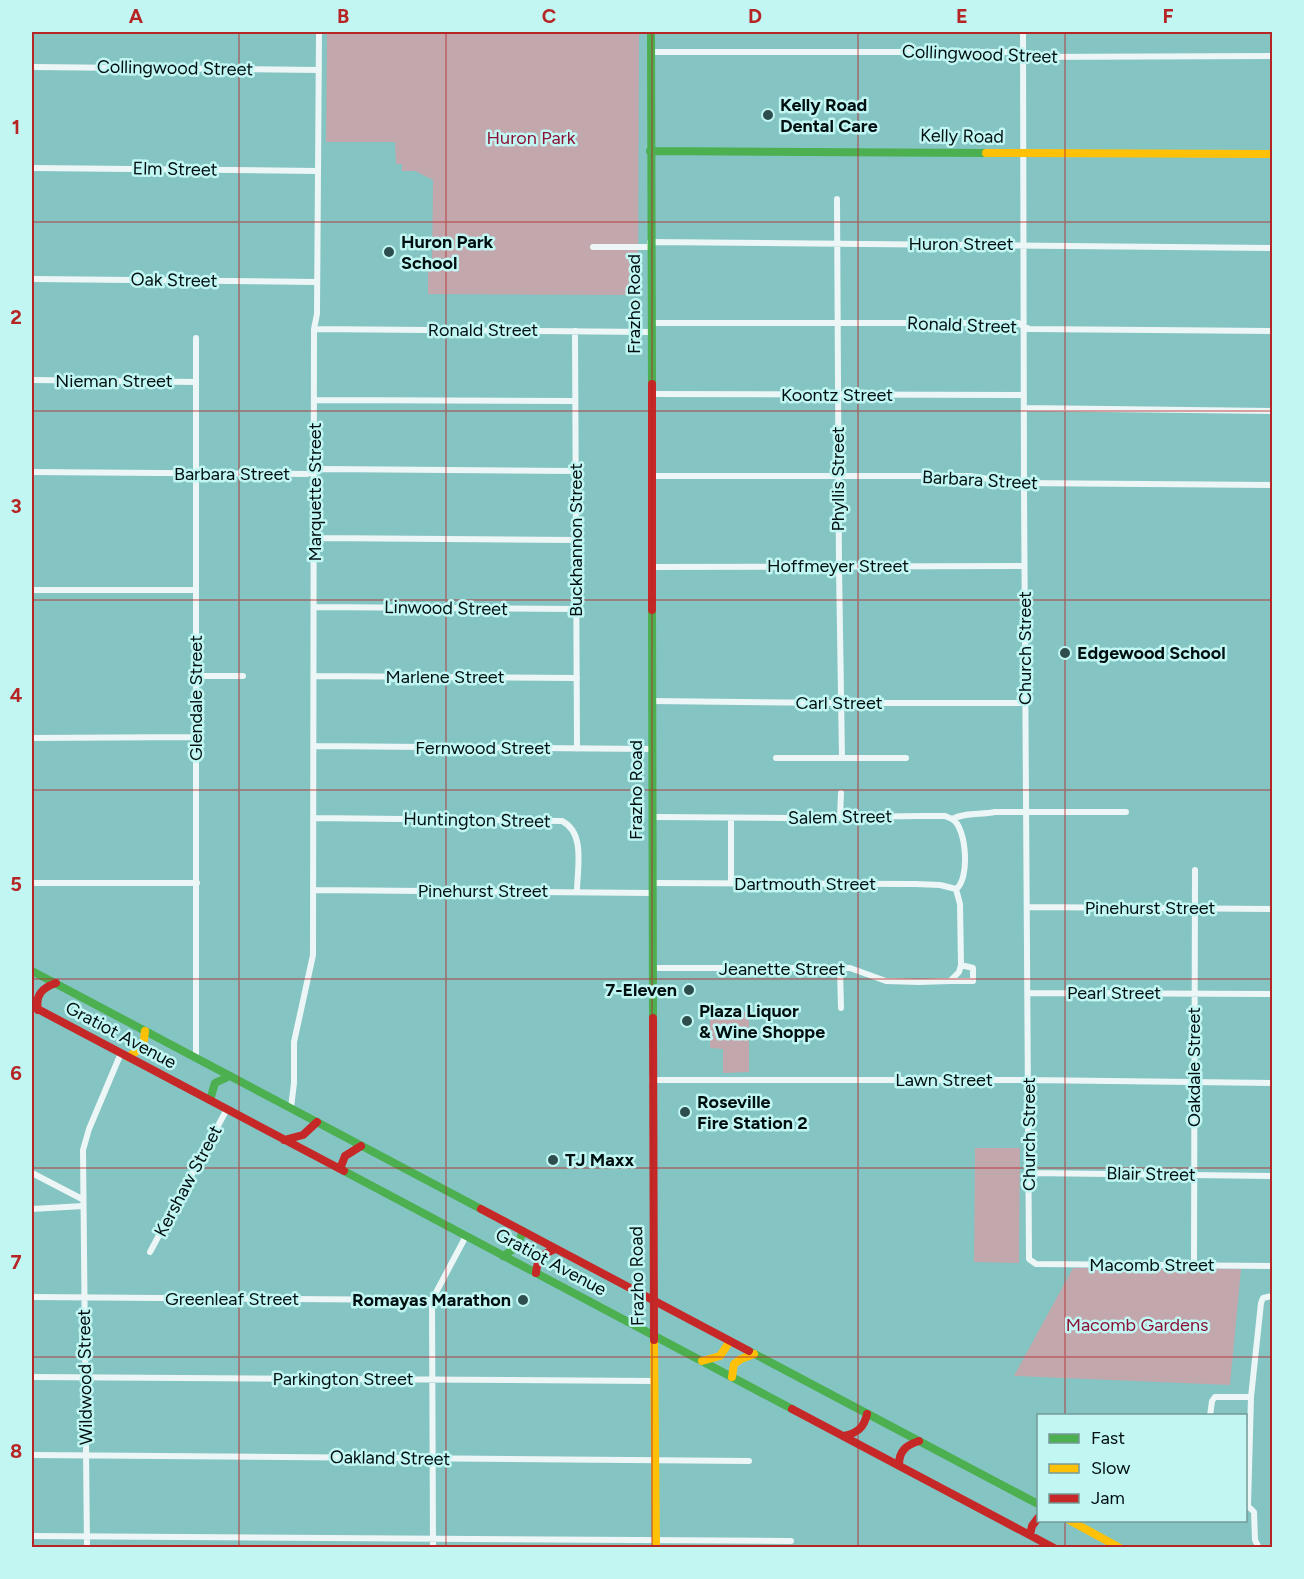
<svg xmlns="http://www.w3.org/2000/svg" width="1304" height="1579" font-family="Figtree,sans-serif">
<style>
.green{fill:#c2a7ad}
.lines{fill:none;stroke-linecap:round;stroke-linejoin:round}
.street{stroke:#edf6f6;stroke-width:6}
.fast{stroke:#4caf50;stroke-width:8}
.slow{stroke:#ffc107;stroke-width:8}
.jam{stroke:#c62828;stroke-width:8}
.grid{fill:none;stroke:#b62424;stroke-width:1.5;stroke-opacity:0.55}
.poi-dot{fill:#2e4e4e;stroke:#c1f6f3;stroke-width:2}
.labels{text-anchor:middle;stroke-width:5;stroke-linejoin:round;paint-order:stroke}
.street-label{font-size:18px;fill:#000f0f;stroke:#c1f6f3}
.poi-label{font-size:18px;font-weight:bold;fill:#000f0f;stroke:#c1f6f3;text-anchor:start}
.park-label{font-size:18px;fill:#8c1134;stroke:#c1f6f3}
.neatline{fill:none;stroke:#b62424;stroke-width:2}
.grid-label{font-size:20px;text-anchor:middle;font-weight:bold;fill:#b62424}
</style>
<rect width="100%" height="100%" fill="#84c4c2"/>
<path class="green" d="M 327,32 L 639,32 L 638,295 L 428,294 L 428,263 L 432,263 L 433,180 L 415,171 L 402,171 L 402,164 L 396,164 L 395,142 L 326,142 Z
M 710,1012 L 749,1012 L 749,1072 L 723,1073 L 723,1049 L 710,1048 Z
M 975,1148 L 1020,1148 L 1019,1263 L 974,1262 Z
M 1073,1268 L 1241,1269 L 1230,1385 L 1014,1376 Z"/>
<g class="lines">
<path class="street" d="M 1023,32 L 1024,491 L 1029,1259 L 1036,1264 L 1272,1266
M 651,52 L 1017,52 L 1029,57 L 1272,56
M 32,67 L 319,70
M 32,168 L 318,171
M 837,199 L 839,567 L 842,758
M 650,242 L 1272,248
M 593,247 L 651,247
M 32,279 L 317,282
M 651,323 L 1018,323 L 1029,329 L 1272,331
M 314,329 L 651,332
M 575,331 L 577,749
M 196,338 L 196,1058
M 32,380 L 196,382
M 651,394 L 1024,395
M 314,400 L 575,401
M 1024,408 L 1272,411
M 32,472 L 307,474 L 322,469 L 575,471
M 651,476 L 970,476 L 1013,483 L 1272,485
M 315,538 L 576,540
M 652,567 L 1024,566
M 32,590 L 196,590
M 315,607 L 576,609
M 196,676 L 243,676
M 314,676 L 577,678
M 652,701 L 843,703 L 1025,703
M 32,738 L 196,737
M 314,746 L 652,749
M 776,758 L 906,758
M 653,817 L 787,818 L 919,816 L 945,816 L 952,819 C 965,812 981,815 995,812 L 1126,812
M 314,818 L 562,821 C 586,833 577,869 577,892
M 731,818 L 731,883
M 840,818 L 841,793
M 952,819 C 967,827 970,880 956,889
M 32,883 L 197,883
M 653,883 L 915,884 L 940,885 L 956,889
M 313,890 L 653,893
M 1028,907 L 1272,909
M 313,953 L 314,329 L 317,314 L 319,32
M 652,968 L 850,968 L 886,981 L 919,982 L 950,981 L 959,972 L 961,965 L 960,904 L 956,889
M 840,968 L 841,1008
M 950,981 L 973,981 L 973,968 L 961,965
M 1028,993 L 1272,994
M 652,1080 L 1029,1080 L 1272,1083
M 291,1108 L 294,1083 L 294,1042 L 313,955
M 32,1173 L 82,1199
M 1029,1173 L 1272,1176
M 32,1209 L 83,1206
M 150,1252 L 227,1109
M 1194,1265 L 1195,870
M 32,1297 L 432,1300
M 32,1377 L 655,1381
M 1210,1416 L 1212,1401 L 1215,1397 L 1251,1397
M 32,1455 L 749,1461
M 32,1536 L 791,1541
M 87,1548 L 83,1150 L 89,1129 L 121,1053
M 433,1548 L 432,1300 L 466,1236
M 1259,1548 L 1255,1540 L 1254,1512 L 1248,1506 L 1251,1397 L 1261,1303 L 1263,1298 L 1272,1296"/>
<path class="fast" d="M 651,32 L 652,384
M 650,151 L 986,153
M 652,610 L 653,1018
M 32,971 L 481,1209
M 210,1100 L 215,1083 L 230,1076
M 344,1171 L 792,1409
M 503,1256 L 517,1247 L 523,1231
M 749,1351 L 1038,1504"/>
<path class="slow" d="M 986,153 L 1272,154
M 128,1057 L 143,1047 L 145,1031
M 654,1340 L 656,1548
M 702,1361 L 720,1356 L 730,1341
M 732,1377 L 734,1364 L 741,1359 L 754,1354
M 1069,1520 L 1120,1548"/>
<path class="jam" d="M 652,384 L 652,610
M 32,1006 L 344,1171
M 38,1010 C 35,995 42,988 56,983
M 653,1018 L 654,1340
M 284,1140 L 303,1135 L 317,1122
M 340,1169 L 345,1156 L 361,1146
M 481,1209 L 749,1351
M 536,1273 C 537,1259 543,1253 556,1249
M 792,1409 L 1054,1548
M 844,1436 C 857,1433 864,1428 867,1414
M 899,1465 C 899,1451 906,1445 919,1441
M 1030,1535 L 1032,1526 L 1038,1518"/>
</g>
<path class="grid" d="M 239,32 L 239,1548M 446,32 L 446,1548M 652,32 L 652,1548M 858,32 L 858,1548M 1065,32 L 1065,1416M 32,222 L 1272,222M 32,411 L 1272,411M 32,600 L 1272,600M 32,790 L 1272,790M 32,979 L 1272,979M 32,1168 L 1272,1168M 32,1357 L 1272,1357M 1065,1520 L 1065,1548"/>
<g class="poi-dot">
<circle cx="768" cy="115" r="6"/>
<circle cx="389" cy="252" r="6"/>
<circle cx="1065" cy="653" r="6"/>
<circle cx="689" cy="990" r="6"/>
<circle cx="687" cy="1021" r="6"/>
<circle cx="685" cy="1112" r="6"/>
<circle cx="553" cy="1160" r="6"/>
<circle cx="523" cy="1300" r="6"/>
</g>
<g class="labels">
<g class="street-label">
<text transform="translate(980 54) rotate(2)" y="6">Collingwood Street</text>
<text transform="translate(175 68) rotate(1)" y="6">Collingwood Street</text>
<text transform="translate(962 136) rotate(1)" y="6">Kelly Road</text>
<text transform="translate(175 169) rotate(1)" y="6">Elm Street</text>
<text x="961" y="250">Huron Street</text>
<text transform="translate(174 280) rotate(1)" y="6">Oak Street</text>
<text transform="translate(634 304) rotate(-90)" y="6">Frazho Road</text>
<text transform="translate(962 325) rotate(2)" y="6">Ronald Street</text>
<text x="483" y="336">Ronald Street</text>
<text x="114" y="387">Nieman Street</text>
<text x="837" y="401">Koontz Street</text>
<text x="232" y="480">Barbara Street</text>
<text transform="translate(838 479) rotate(-90)" y="6">Phyllis Street</text>
<text transform="translate(980 480) rotate(3)" y="6">Barbara Street</text>
<text transform="translate(315 492) rotate(-90)" y="6">Marquette Street</text>
<text transform="translate(576 540) rotate(-90)" y="6">Buckhannon Street</text>
<text x="838" y="572">Hoffmeyer Street</text>
<text transform="translate(446 608) rotate(1)" y="6">Linwood Street</text>
<text transform="translate(1025 648) rotate(-90)" y="6">Church Street</text>
<text x="445" y="683">Marlene Street</text>
<text transform="translate(196 698) rotate(-90)" y="6">Glendale Street</text>
<text x="839" y="709">Carl Street</text>
<text x="483" y="754">Fernwood Street</text>
<text transform="translate(636 790) rotate(-90)" y="6">Frazho Road</text>
<text transform="translate(840 817) rotate(-1)" y="6">Salem Street</text>
<text transform="translate(477 820) rotate(1)" y="6">Huntington Street</text>
<text x="805" y="890">Dartmouth Street</text>
<text x="483" y="897">Pinehurst Street</text>
<text x="1150" y="914">Pinehurst Street</text>
<text x="782" y="975">Jeanette Street</text>
<text x="1114" y="999">Pearl Street</text>
<text transform="translate(121 1035) rotate(28)" y="6">Gratiot Avenue</text>
<text transform="translate(1194 1067) rotate(-90)" y="6">Oakdale Street</text>
<text x="944" y="1086">Lawn Street</text>
<text transform="translate(1029 1134) rotate(-90)" y="6">Church Street</text>
<text transform="translate(1151 1174) rotate(1)" y="6">Blair Street</text>
<text transform="translate(188 1181) rotate(-62)" y="6">Kershaw Street</text>
<text transform="translate(551 1262) rotate(28)" y="6">Gratiot Avenue</text>
<text x="1152" y="1271">Macomb Street</text>
<text transform="translate(637 1276) rotate(-91)" y="6">Frazho Road</text>
<text x="232" y="1305">Greenleaf Street</text>
<text transform="translate(85 1377) rotate(-91)" y="6">Wildwood Street</text>
<text x="343" y="1385">Parkington Street</text>
<text transform="translate(390 1458) rotate(1)" y="6">Oakland Street</text>
</g>
<g class="poi-label">
<text x="780" y="111">Kelly Road<tspan x="780" dy="21">Dental Care</tspan></text>
<text x="401" y="248">Huron Park<tspan x="401" dy="21">School</tspan></text>
<text x="1077" y="659">Edgewood School</text>
<text x="677" y="996" text-anchor="end">7-Eleven</text>
<text x="699" y="1017">Plaza Liquor<tspan x="699" dy="21">&amp; Wine Shoppe</tspan></text>
<text x="697" y="1108">Roseville<tspan x="697" dy="21">Fire Station 2</tspan></text>
<text x="565" y="1166">TJ Maxx</text>
<text x="511" y="1306" text-anchor="end">Romayas Marathon</text>
</g>
<g class="park-label">
<text x="531" y="144">Huron Park</text>
<text x="1137" y="1331">Macomb Gardens</text>
</g>
</g>
<rect width="1304" height="1579" fill="none" stroke="#c1f6f3" stroke-width="66"/>
<rect x="1037" y="1414" width="210" height="108" fill="#c1f6f3" stroke="#749a98" stroke-width="1.5"/>
<rect x="1049" y="1434" width="30" height="9" fill="#4caf50" stroke="#749a98" stroke-width="1.5"/>
<text x="1091" y="1444" font-size="18" fill="#000f0f">Fast</text>
<rect x="1049" y="1464" width="30" height="9" fill="#ffc107" stroke="#749a98" stroke-width="1.5"/>
<text x="1091" y="1474" font-size="18" fill="#000f0f">Slow</text>
<rect x="1049" y="1494" width="30" height="9" fill="#c62828" stroke="#749a98" stroke-width="1.5"/>
<text x="1091" y="1504" font-size="18" fill="#000f0f">Jam</text>
<rect x="33" y="33" width="1238" height="1513" class="neatline"/>
<g class="grid-label">
<text x="136" y="23">A</text>
<text x="343" y="23">B</text>
<text x="549" y="23">C</text>
<text x="755" y="23">D</text>
<text x="962" y="23">E</text>
<text x="1168" y="23">F</text>
<text x="16" y="134">1</text>
<text x="16" y="324">2</text>
<text x="16" y="513">3</text>
<text x="16" y="702">4</text>
<text x="16" y="891">5</text>
<text x="16" y="1080">6</text>
<text x="16" y="1269">7</text>
<text x="16" y="1458">8</text>
</g>
</svg>
